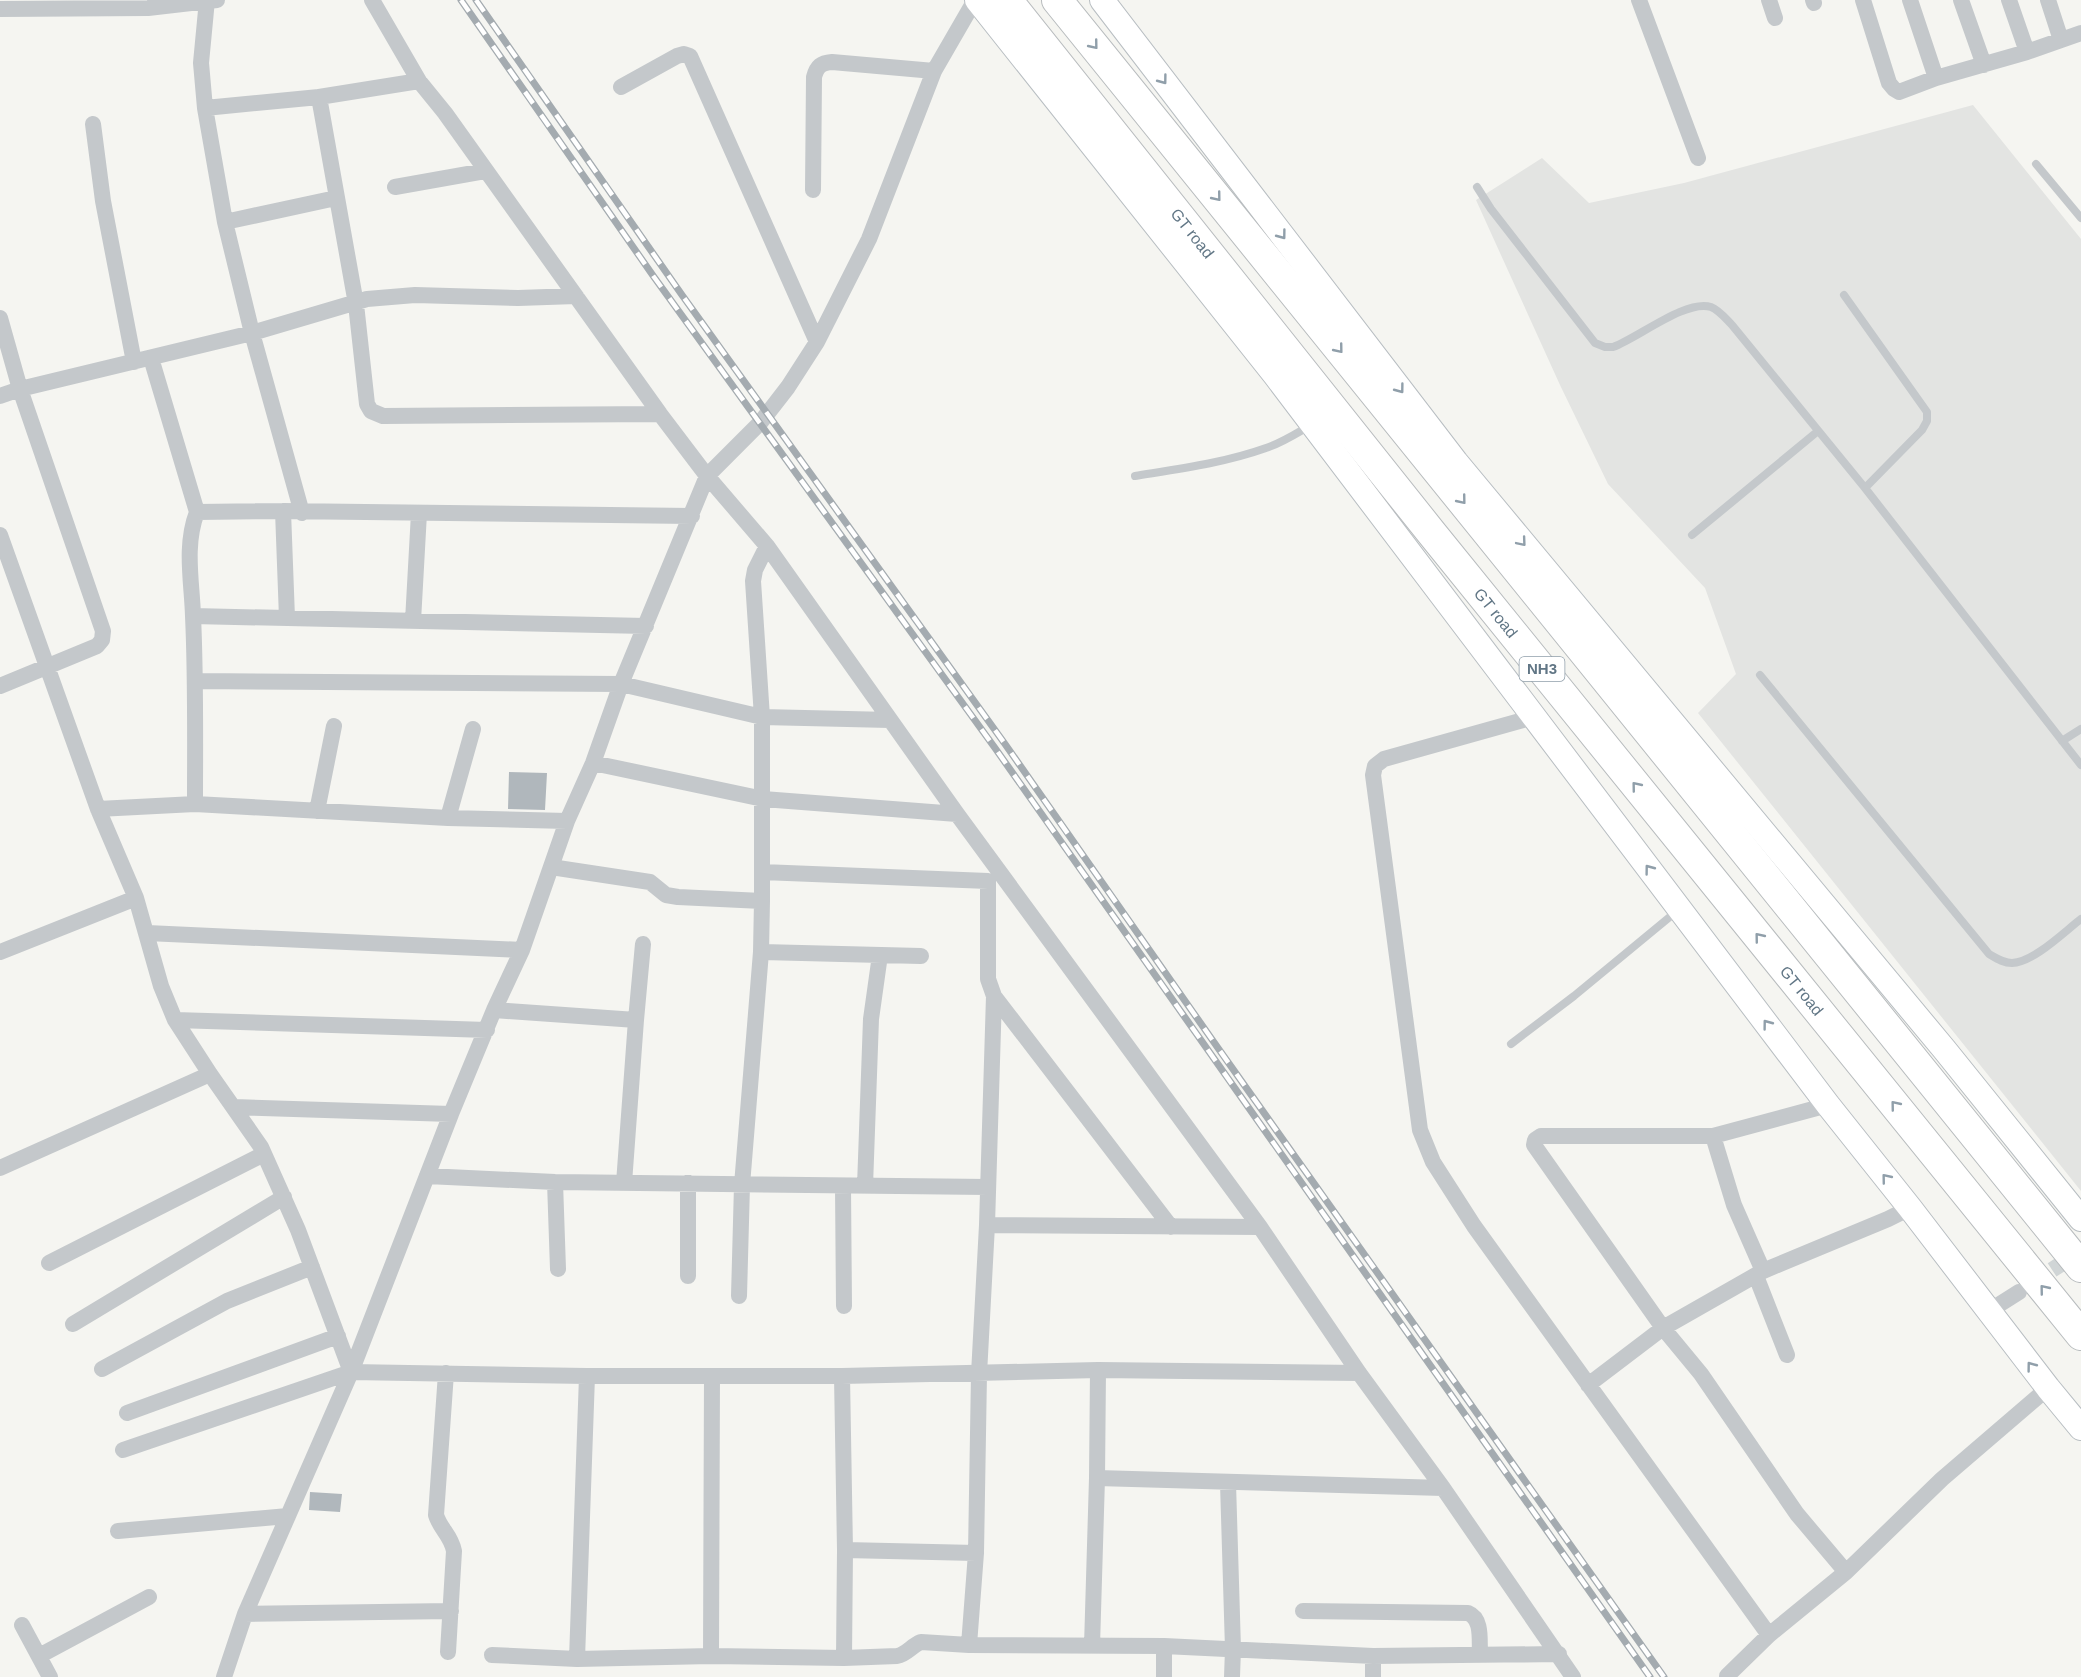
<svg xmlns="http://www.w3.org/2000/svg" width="2081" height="1677" font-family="Helvetica,sans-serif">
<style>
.built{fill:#e3e4e2}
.building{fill:#b0b7bc}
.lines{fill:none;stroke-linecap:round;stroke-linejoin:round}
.street-tunnel{stroke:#d0d5d6;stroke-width:16;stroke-dasharray:16 8;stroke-linecap:butt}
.secondary-casing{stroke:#b8bec2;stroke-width:26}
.highway-casing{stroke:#b8bcbe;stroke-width:32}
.lane{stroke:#c4c8cb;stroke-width:8}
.street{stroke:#c4c8cb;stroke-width:16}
.secondary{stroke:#fff;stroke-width:24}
.highway{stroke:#fff;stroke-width:30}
.rail-casing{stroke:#a4abb0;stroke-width:7}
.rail{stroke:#fff;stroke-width:4.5;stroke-dasharray:14;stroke-linecap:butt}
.oneway{stroke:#909faa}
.labels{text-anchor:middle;stroke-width:6;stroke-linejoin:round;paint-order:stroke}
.shield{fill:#fff;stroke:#909faa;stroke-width:1.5}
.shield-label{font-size:15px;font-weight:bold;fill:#617685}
.street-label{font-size:16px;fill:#617685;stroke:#fff}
</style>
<rect width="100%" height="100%" fill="#f5f5f1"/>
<path class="built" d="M 1973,105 L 2081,239 L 2081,1191 L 1698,713 L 1736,674 L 1705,588 L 1608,484 L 1560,385 L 1476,200 L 1542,158 L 1589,203 L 1684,183 Z"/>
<path class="building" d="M 509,772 L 547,773 L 545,810 L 508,809 Z
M 310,1492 L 342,1494 L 340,1512 L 309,1510 Z"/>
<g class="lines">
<path class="street-tunnel" d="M 2032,1283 L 2078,1253"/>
<g class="secondary-casing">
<path id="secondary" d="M 977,0 L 1275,375 L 1828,1105 L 1910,1208 L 2048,1388 L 2081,1428
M 1102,0 L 1456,462 L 1944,1049 L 2081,1219"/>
</g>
<g class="highway-casing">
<g id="highway">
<path id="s1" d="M 1007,0 L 1430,531 L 2081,1335"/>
<path d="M 1057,0 L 2081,1267"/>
</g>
</g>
<path class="lane" d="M 2036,164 L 2081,218
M 1477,187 L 1491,209 L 1595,343 L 1605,347 L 1613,347 C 1638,338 1686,299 1711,307 C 1719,310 1726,319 1732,325 L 1865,488 L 2081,765
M 1844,295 L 1927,412 L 1927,421 L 1922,430 L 1865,488
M 1135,476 C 1178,469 1224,463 1266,448 C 1282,443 1297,433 1311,425
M 1692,535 L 1818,431
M 1760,675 L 1989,954 C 1996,958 2003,963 2012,963 C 2034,962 2064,932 2081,919
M 2062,741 L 2081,729
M 1511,1044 L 1574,996 L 1677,911"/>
<path class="street" d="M 207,0 L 201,63 L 205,108 L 225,222 L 252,333 L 302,513
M 372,0 L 419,81 L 445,113 L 660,414 L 707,476 L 767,546 L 957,814 L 1260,1227 L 1359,1373 L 1443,1488 L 1573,1677
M 1639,0 L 1698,158
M 1769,0 L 1775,18
M 1813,0 L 1814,3
M 1863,0 L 1889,83 L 1894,89 L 1899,92 L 1936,78 L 2027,52 L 2081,33
M 1910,0 L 1936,78
M 1961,0 L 1984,65
M 2009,0 L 2027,52
M 2048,0 L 2061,40
M 0,9 L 148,8 L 217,0
M 621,87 L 677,56 L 684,54 L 690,56 L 817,342
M 319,97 L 356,304 L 367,404 L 371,411 L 383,416 L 660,414
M 205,108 L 319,97 L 419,81
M 93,124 L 103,201 L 134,362
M 395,187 L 485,171
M 813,190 L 814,77 C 817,66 821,63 832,62 L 934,71
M 225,222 L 336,198
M 0,318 L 20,389 L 103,631 L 102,640 L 97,646 L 0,686
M 151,358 L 197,512 L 283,511 L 692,516
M 0,396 L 20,389 L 252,333 L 367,299 L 415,295 L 518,298 L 576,296
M 283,511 L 287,618
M 197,512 C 184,546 192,582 193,616 C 196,679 195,741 195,804 L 448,818 L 567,821
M 0,535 L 98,809 L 136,898 L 161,986 L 175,1020 L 210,1074 L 261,1147 L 298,1230 L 351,1372 L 587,1376 L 842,1376 L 1098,1370 L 1359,1373
M 193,616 L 646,626
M 413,621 L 419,513
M 195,681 L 621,684 L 762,717 L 890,720
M 1534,717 L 1384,759 L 1375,766 L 1373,775 L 1420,1130 L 1433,1162 L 1474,1226 L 1769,1635
M 593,763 L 763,799 L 957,814
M 98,809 L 195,804
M 317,811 L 334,726
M 448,818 L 473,729
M 551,867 L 650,882 L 666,895 L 678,897 L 762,901
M 762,872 L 988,881 L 988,979 L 994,996 L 987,1225 L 979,1374 L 976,1553 L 969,1645
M 147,933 L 522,950
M 0,952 L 136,898
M 761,952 L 921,956
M 994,996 L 1171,1227
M 494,1010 L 636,1020
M 175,1020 L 487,1030
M 1828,1105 L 1713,1136 L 1541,1136 L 1535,1140 L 1534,1145 L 1663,1328 L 1701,1374 L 1797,1514 L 1846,1572
M 234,1107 L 451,1114
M 1713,1136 L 1734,1205 L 1763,1271
M 0,1168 L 210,1074
M 427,1176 L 555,1182 L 988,1187
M 555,1182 L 558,1269
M 624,1183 L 636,1020 L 643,944
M 688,1183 L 688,1276
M 865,1186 L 871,1019 L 880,955
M 843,1187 L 844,1306
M 987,1225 L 1260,1227
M 49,1263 L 264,1154
M 1756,1276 L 1787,1355
M 739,1296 L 742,1185 L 761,952 L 762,901 L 762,717 L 753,581 L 755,570 L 767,546
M 1989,1311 L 2019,1292
M 73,1324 L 284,1197
M 102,1369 L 227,1301 L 312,1267
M 446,1373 L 436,1515 C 440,1529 451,1535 454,1551 L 448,1652
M 842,1376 L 845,1550 L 844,1658
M 1588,1385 L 1663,1328 L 1763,1271 L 1888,1219 L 1910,1208
M 127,1413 L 338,1336
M 123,1450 L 351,1372
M 1097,1478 L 1443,1488
M 1228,1483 L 1233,1649 L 1232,1677
M 118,1531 L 288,1516
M 845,1550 L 976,1553
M 1303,1611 L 1468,1613 C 1483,1619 1479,1641 1480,1655
M 245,1614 L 451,1611
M 22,1625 L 50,1677
M 1092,1646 L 1097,1478 L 1098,1370
M 492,1655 L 577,1659 L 711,1656 L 844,1658 L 897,1656 C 907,1654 911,1646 921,1642 L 969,1645 L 1164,1646 L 1373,1656 L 1559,1654
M 39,1656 L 149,1597
M 711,1656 L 712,1376
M 577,1659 L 587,1376
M 1727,1676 L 1769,1635 L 1846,1572 L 1942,1479 L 2048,1388
M 224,1677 L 245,1614 L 351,1372 L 451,1114 L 494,1010 L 522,950 L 567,821 L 593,763 L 621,684 L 707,476 L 760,423 L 788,387 L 817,342 L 869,239 L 934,71 L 975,0
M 1164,1677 L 1164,1646
M 1373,1677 L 1373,1656"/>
<use href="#secondary" class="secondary"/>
<use href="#highway" class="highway"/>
<g class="rail-casing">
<path id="rail" d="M 461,0 L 654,277 L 995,748 L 1650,1677
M 476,0 L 682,295 L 1005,744 L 1218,1048 L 1664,1677"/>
</g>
<use href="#rail" class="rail"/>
</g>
<defs><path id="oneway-chevron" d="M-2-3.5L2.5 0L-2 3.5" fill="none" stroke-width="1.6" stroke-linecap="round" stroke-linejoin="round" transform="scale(1.5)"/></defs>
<g class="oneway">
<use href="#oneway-chevron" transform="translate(1094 45) rotate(51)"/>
<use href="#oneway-chevron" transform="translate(1163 80) rotate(53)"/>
<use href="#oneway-chevron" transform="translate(1217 197) rotate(51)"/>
<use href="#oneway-chevron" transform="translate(1282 235) rotate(53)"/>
<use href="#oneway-chevron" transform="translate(1339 349) rotate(51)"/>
<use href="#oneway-chevron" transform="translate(1400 389) rotate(53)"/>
<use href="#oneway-chevron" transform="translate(1462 500) rotate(51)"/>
<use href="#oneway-chevron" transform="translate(1522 542) rotate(50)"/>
<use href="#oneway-chevron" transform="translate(1636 786) rotate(-129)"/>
<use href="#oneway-chevron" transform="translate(1649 869) rotate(-127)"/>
<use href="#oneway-chevron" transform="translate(1759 937) rotate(-129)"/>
<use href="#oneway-chevron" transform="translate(1767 1024) rotate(-127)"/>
<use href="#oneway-chevron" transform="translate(1895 1105) rotate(-129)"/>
<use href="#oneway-chevron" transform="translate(1886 1178) rotate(-129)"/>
<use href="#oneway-chevron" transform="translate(2044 1289) rotate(-129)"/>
<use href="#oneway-chevron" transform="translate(2031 1366) rotate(-127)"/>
</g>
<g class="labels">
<rect class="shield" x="1519.5" y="657" width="45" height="24" rx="4.5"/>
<g class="shield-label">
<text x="1542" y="674">NH3</text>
</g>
<g class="street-label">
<text dy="6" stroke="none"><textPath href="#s1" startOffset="298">GT road</textPath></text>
<text dy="6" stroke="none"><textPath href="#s1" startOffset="784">GT road</textPath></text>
<text dy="6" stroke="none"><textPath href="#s1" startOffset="1270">GT road</textPath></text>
</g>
</g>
</svg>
